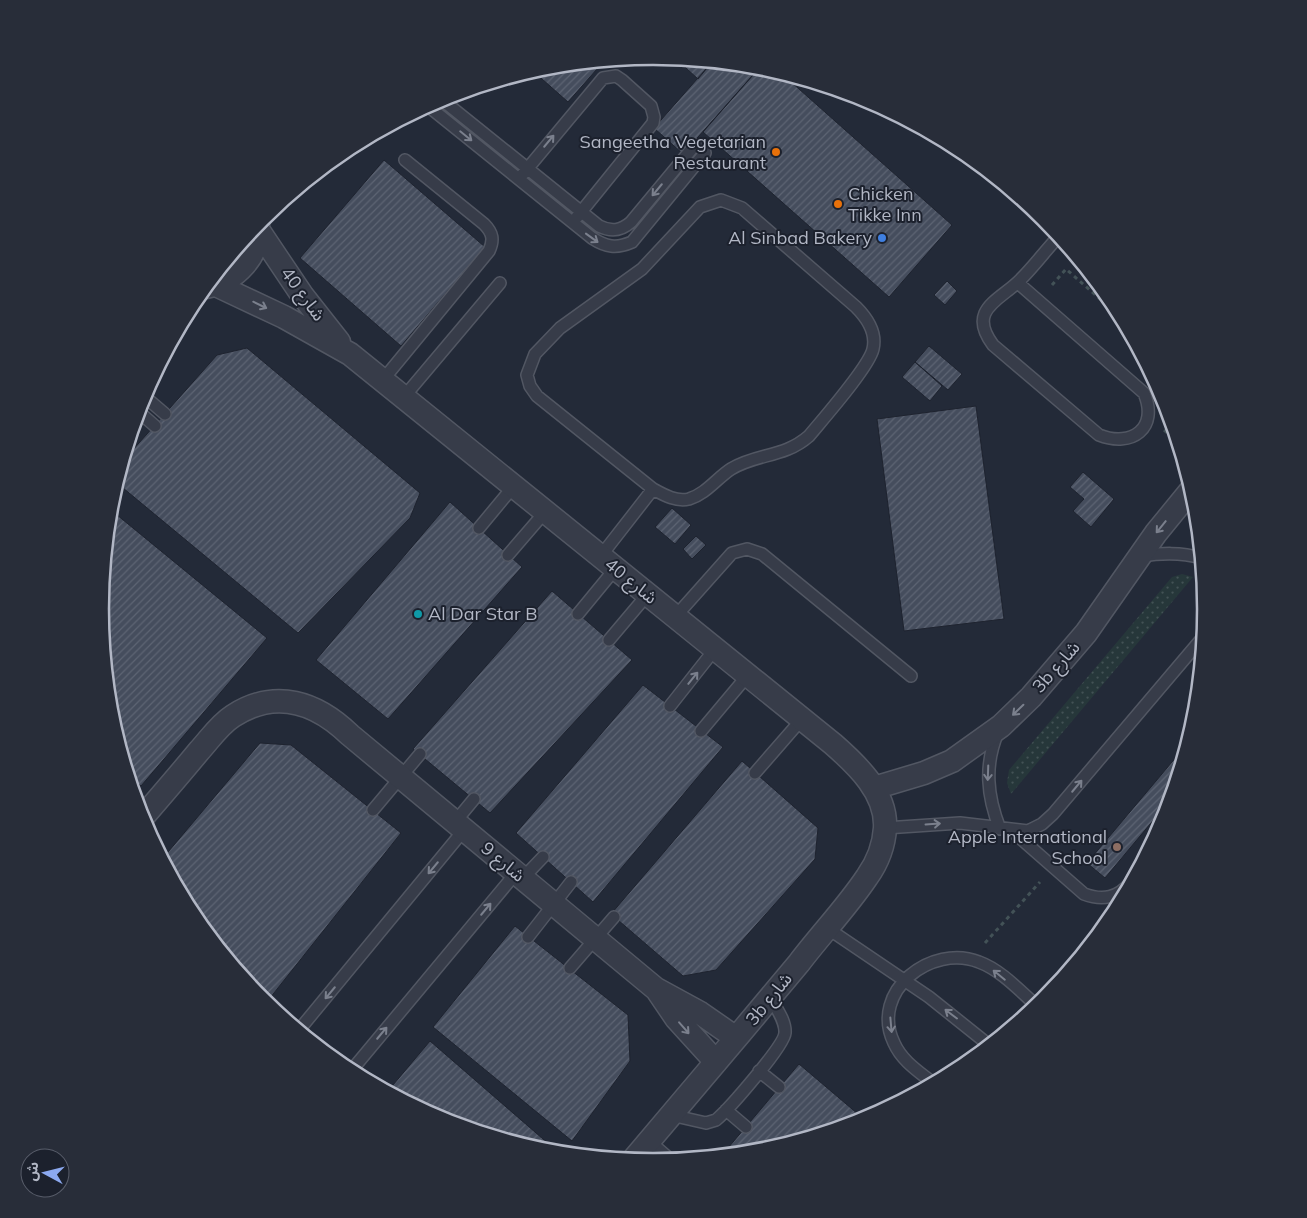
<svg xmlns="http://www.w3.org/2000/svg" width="1307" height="1218" font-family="Mulish,'Noto Sans Arabic',sans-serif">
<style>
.grass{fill:url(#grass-dots)}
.building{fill:url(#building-hatch);stroke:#1e232f}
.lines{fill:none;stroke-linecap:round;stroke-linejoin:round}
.lane-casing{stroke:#525763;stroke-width:14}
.street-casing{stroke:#525763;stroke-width:25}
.path{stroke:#435257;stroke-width:3;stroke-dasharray:4 4;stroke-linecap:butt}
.lane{stroke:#373c49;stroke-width:11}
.street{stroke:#373c49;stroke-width:22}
.oneway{stroke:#7b808d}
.food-dot{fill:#e8710a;stroke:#1c212d;stroke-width:2}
.shop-dot{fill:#3f7fe0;stroke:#1c212d;stroke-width:2}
.culture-dot{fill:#0f9aa8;stroke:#1c212d;stroke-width:2}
.education-dot{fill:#8d6e63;stroke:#1c212d;stroke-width:2}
.labels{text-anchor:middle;stroke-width:4;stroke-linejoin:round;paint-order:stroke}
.poi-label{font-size:18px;fill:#b2b7c5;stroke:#1c212d;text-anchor:end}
.street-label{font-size:18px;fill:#b2b7c5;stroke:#1c212d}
.rim{fill:none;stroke:#b2b7c5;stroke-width:2.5}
</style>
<defs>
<pattern id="grass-dots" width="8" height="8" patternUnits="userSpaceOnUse" patternTransform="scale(1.25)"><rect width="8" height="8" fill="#26373a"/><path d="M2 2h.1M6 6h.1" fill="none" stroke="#435255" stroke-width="1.8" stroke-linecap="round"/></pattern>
<pattern id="building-hatch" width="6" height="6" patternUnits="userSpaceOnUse" patternTransform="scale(1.25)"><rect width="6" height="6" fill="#454d5d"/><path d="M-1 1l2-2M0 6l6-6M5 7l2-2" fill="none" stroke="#5d6473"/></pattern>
</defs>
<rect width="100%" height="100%" fill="#232a38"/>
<path class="grass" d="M 1182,574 L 1193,577 L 1011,794 L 1007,783 L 1009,770 L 1172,577 Z"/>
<path class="building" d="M 675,58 L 712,62 L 698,79 Z
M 604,61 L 568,102 L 533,71 L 546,67 Z
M 712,62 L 760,67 L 683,154 L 654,128 Z
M 760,67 L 781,73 L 952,225 L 889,297 L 703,132 Z
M 384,160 L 485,247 L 401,346 L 300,258 Z
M 947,281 L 957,291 L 945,305 L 934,295 Z
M 929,346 L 962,374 L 948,390 L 915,362 Z
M 247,348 L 420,493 L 410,518 L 298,633 L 117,483 L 123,461 L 217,355 Z
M 915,362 L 942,386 L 930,401 L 902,377 Z
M 976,406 L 1004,619 L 904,631 L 877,419 Z
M 1083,472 L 1114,499 L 1091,527 L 1073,511 L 1084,499 L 1070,487 Z
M 450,502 L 522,567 L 388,719 L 316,660 Z
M 672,508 L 691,525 L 675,544 L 655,527 Z
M 111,510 L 267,638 L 141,786 L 130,777 L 111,717 L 101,609 Z
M 696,536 L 706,545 L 692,559 L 683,549 Z
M 552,591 L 632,660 L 490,813 L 413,749 Z
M 643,685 L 723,747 L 593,902 L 516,833 Z
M 260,743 L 291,745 L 401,833 L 266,1003 L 194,916 L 163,858 Z
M 1188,743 L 1171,799 L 1105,878 L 1087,863 Z
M 742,761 L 818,828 L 815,859 L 716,970 L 683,976 L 611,914 Z
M 515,926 L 628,1015 L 630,1061 L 572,1141 L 433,1027 Z
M 430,1041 L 558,1152 L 545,1151 L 442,1120 L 388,1091 Z
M 799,1064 L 865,1120 L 761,1151 L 735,1154 L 728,1148 Z"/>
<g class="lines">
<g class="lane-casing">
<path id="lane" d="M 428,106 L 592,238 C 606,247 616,249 632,242 L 705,153 L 703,145 L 695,145 L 631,222 C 621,231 611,232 599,226 L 441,99
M 523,174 L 603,78 L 616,76 L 622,80 L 651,106 L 654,117 L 653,123 L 577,217
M 721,200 L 742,208 L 856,307 C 867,318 877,332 873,349 C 869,367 823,419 809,436 C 784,458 757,453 731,469 C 717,478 706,494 689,499 C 676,502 664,495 653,489 L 537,396 L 530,386 L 527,375 L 535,354 L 560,328 L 642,269 L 700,207 Z
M 1018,283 L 1144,393 C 1159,428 1132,448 1099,435 L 993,345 C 966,309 1001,300 1021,279 C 1034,266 1046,250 1059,236
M 382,381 L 489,251 C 494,240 493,233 484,224 L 405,160
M 144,396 L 165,414
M 403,398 L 500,283
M 139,412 L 155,426
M 479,528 L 513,487
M 508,555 L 545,512
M 1141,556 C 1162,553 1181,552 1201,558
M 600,557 L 653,489
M 578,614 L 615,569
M 675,617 L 732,553 L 747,549 L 762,554 L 911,676
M 609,640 L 647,595
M 670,706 L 715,649
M 701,731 L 748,675
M 998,732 C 984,765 987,796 1000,829
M 755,773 L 802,719
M 373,810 L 420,754
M 455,822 L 474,799
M 885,828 L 960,823 L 1028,831 L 1042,824 L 1053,814 L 1204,636
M 1012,831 L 1084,894 C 1103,901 1118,898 1131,882
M 523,878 L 543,857
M 827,928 L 929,997 L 989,1045
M 528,937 L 571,882
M 570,968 L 614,917
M 299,1030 L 464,830
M 351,1071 L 516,873
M 759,1071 L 779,1087
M 933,1083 C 918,1071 902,1061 894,1043 C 869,991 932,943 979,962 C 1001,970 1020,991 1037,1006
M 726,1110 L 746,1127
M 671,1115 L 706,1123 L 716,1120 C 729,1109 784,1046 785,1033 C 786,1021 776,1008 770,997
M 649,1141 L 671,1160"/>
</g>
<g class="street-casing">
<path id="street" d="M 259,231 L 302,295 L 339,342
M 216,285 L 284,317 L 350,354 L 833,744 C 857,765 887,793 885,828 C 884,845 877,863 867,877 C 847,907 821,934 799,963 C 744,1029 689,1094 633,1160
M 206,287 C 236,281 261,255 258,224
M 874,788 L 924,773 L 952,761 L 1001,726 L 1031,697 L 1086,633 L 1156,533 L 1192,489
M 142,818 C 161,796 180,774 199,751 C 210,739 219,725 233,716 C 276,688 317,703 350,735 L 656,989 L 700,1013 L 736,1038
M 657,990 L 676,1018 L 716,1062"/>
</g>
<path class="path" d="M 1052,285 L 1066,269 L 1117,314 L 1119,312
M 1164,430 L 1177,441
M 985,943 L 1040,882"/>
<use href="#lane" class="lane"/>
<use href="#street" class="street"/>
</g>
<defs><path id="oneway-shaft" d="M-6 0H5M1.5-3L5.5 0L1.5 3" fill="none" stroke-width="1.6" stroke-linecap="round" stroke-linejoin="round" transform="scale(1.25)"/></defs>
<g class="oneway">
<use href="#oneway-shaft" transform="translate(466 136) rotate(39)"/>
<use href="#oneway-shaft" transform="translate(549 141) rotate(-50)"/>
<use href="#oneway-shaft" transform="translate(657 190) rotate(130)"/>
<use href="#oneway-shaft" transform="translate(592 238) rotate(36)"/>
<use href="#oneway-shaft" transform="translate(260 305) rotate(26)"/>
<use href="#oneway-shaft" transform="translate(1161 527) rotate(129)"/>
<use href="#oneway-shaft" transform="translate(693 678) rotate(-51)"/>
<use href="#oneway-shaft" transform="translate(1018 710) rotate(136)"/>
<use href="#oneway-shaft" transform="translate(988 773) rotate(92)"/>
<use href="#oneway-shaft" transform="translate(1077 786) rotate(-50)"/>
<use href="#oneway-shaft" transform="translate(933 824) rotate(-4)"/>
<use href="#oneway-shaft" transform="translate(433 868) rotate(130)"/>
<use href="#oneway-shaft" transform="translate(486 909) rotate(-50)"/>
<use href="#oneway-shaft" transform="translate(999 975) rotate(-141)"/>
<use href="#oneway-shaft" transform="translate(330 993) rotate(130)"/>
<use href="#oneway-shaft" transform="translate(951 1014) rotate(-143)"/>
<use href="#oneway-shaft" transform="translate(891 1025) rotate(85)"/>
<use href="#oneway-shaft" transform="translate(684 1028) rotate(49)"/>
<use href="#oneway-shaft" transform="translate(382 1033) rotate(-50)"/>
</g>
<g class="food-dot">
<circle cx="776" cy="152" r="5"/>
<circle cx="838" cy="204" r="5"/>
</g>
<circle class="shop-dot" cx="882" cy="238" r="5"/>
<circle class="culture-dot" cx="418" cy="614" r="5"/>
<circle class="education-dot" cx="1117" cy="847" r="5"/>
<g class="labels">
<g class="poi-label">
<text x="766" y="148">Sangeetha Vegetarian<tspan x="766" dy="21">Restaurant</tspan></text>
<text x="848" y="200" text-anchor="start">Chicken<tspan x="848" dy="21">Tikke Inn</tspan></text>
<text x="872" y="244">Al Sinbad Bakery</text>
<text x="428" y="620" text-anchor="start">Al Dar Star B</text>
<text x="1107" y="843">Apple International<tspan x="1107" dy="21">School</tspan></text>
</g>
<g class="street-label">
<text transform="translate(303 294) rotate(54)" y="6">شارع 40</text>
<text transform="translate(631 581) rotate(39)" y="6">شارع 40</text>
<text transform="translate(1056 667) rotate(-49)" y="6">3b شارع</text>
<text transform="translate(503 862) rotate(40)" y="6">شارع 9</text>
<text transform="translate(769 999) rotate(-51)" y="6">3b شارع</text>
</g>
</g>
<path d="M0 0H1307V1218H0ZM109 609a544 544 0 1 1 1088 0a544 544 0 1 1-1088 0Z" fill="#282d39" fill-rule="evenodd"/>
<path class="rim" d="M109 609a544 544 0 1 1 1088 0a544 544 0 1 1-1088 0Z"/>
<g transform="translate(45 1173) rotate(277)"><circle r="24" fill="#1c212d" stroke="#585d6a"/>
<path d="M0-4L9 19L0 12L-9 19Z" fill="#8ca9f0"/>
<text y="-8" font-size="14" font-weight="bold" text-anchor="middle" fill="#b2b7c5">ش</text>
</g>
</svg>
